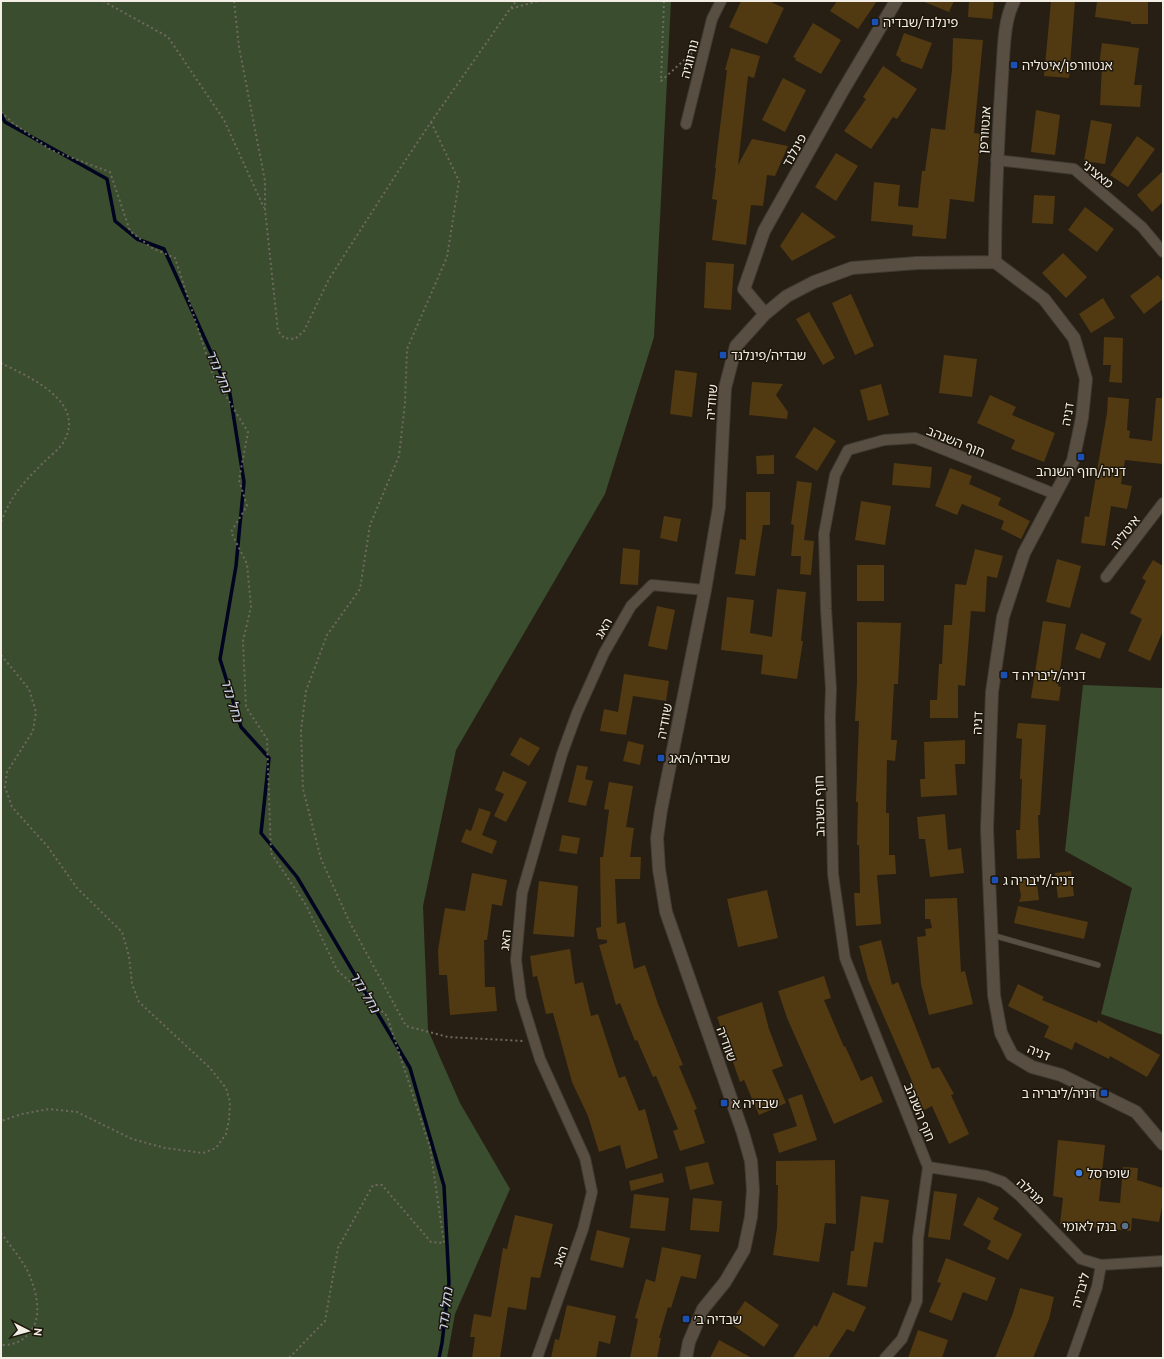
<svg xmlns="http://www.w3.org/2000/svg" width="1164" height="1359" font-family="Ubuntu,'Noto Sans Hebrew',sans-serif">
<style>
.green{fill:#3a4d2e}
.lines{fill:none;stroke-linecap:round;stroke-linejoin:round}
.stream{stroke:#010420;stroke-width:3.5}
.building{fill:#513911}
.lane-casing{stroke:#413b34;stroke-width:6}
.street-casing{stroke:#413b34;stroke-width:12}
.secondary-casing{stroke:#413b34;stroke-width:14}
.path{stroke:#70695f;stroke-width:2;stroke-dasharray:2 3;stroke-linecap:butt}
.lane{stroke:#584f42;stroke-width:5}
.street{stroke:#584f42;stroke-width:10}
.secondary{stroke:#584f42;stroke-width:12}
.transit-dot{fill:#1a4fb4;stroke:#1d160b;stroke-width:1.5}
.shop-dot{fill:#3f7fe0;stroke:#1d160b;stroke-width:1.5}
.service-dot{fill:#5c6f8a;stroke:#1d160b;stroke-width:1.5}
.labels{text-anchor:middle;stroke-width:3;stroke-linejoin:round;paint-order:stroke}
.poi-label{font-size:13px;fill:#f2ede5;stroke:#1d160b;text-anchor:start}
.street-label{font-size:13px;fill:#f2ede5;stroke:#1d160b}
.water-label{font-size:14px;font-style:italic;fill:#cdd9f3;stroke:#1d160b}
</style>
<rect width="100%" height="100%" fill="#271f14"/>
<path class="green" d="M 1,1 L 671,1 L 654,337 L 605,494 L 456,750 L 423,906 L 428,1030 L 460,1103 L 510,1189 L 455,1314 L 447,1358 L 1,1358 Z
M 1083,685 L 1163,688 L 1163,1035 L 1101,1014 L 1132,888 L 1065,851 Z"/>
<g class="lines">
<path class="stream" d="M 1,114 L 5,122 L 107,179 L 115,221 L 137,239 L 164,249 L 230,394 L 244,482 L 236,566 L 220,659 L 241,727 L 269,758 L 261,833 L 297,877 L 410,1068 L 444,1186 L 449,1283 L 442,1343 L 439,1358"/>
</g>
<path class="building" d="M 741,1 L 769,1 L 784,8 L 767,44 L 729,27 Z
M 837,1 L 877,1 L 858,29 L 830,11 Z
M 922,1 L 954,1 L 949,12 Z
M 969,1 L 994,1 L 992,19 L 968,17 Z
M 1051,1 L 1075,1 L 1069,78 L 1044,76 Z
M 1097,1 L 1148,1 L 1148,24 L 1131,24 L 1131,22 L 1095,17 Z
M 813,23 L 841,40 L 821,74 L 795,60 L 796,58 L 793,57 Z
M 904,33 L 932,43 L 922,69 L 900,61 L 901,59 L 896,55 Z
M 953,38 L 983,40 L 974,133 L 981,134 L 974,202 L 950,199 L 946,239 L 912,236 L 913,225 L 871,221 L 874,182 L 900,185 L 898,206 L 918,208 L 922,171 L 925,171 L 931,128 L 945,130 L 952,70 Z
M 1102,43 L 1139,48 L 1134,85 L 1142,85 L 1140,107 L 1100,105 L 1102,66 L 1099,66 Z
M 731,48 L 760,56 L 754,78 L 748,76 L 738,165 L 752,139 L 788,146 L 775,176 L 767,175 L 763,206 L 751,205 L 746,245 L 712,240 L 717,200 L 712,199 L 716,168 L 715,168 L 727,70 L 725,70 Z
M 883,66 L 917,89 L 897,119 L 893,117 L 871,149 L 844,131 L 866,99 L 863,97 Z
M 783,78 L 806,90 L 785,132 L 762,120 Z
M 1036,110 L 1060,115 L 1055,155 L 1031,152 Z
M 1091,120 L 1112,124 L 1105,164 L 1084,161 Z
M 1137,136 L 1155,149 L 1128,187 L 1110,175 Z
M 836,153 L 858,166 L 836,201 L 815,187 Z
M 1163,171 L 1163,202 L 1152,212 L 1137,195 Z
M 1034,195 L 1055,196 L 1053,224 L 1032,223 Z
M 1085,207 L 1114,229 L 1097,252 L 1068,230 Z
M 802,212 L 836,237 L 792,261 L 780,246 Z
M 1063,253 L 1087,277 L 1066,298 L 1042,273 Z
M 706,262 L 734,264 L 731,310 L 704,308 Z
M 1158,275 L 1163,282 L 1163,299 L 1144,314 L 1130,296 Z
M 851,294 L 874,346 L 855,355 L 832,303 Z
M 1103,298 L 1115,318 L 1091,333 L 1079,314 Z
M 809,312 L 835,358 L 823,365 L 796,319 Z
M 1104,337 L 1123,338 L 1122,383 L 1109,382 L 1111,365 L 1103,365 Z
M 944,355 L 977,359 L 972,397 L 939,393 Z
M 675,370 L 697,373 L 692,417 L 670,414 Z
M 752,382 L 783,384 L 776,395 L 788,412 L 787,419 L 749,415 Z
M 881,384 L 889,415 L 868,421 L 860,390 Z
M 990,395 L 1016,407 L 1012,415 L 1055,433 L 1044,462 L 1011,449 L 1015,440 L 977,423 Z
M 1108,397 L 1129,399 L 1127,430 L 1130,431 L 1129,438 L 1152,441 L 1156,398 L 1163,398 L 1163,464 L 1125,460 L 1121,484 L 1132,486 L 1127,509 L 1111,506 L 1105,546 L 1081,543 L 1085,516 L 1089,517 L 1107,413 Z
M 814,427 L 836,441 L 817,471 L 795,457 Z
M 774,455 L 774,474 L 757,474 L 756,456 Z
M 894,463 L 932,467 L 930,488 L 892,485 Z
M 950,468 L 972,476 L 969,484 L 1001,498 L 998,505 L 1030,521 L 1021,539 L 1001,529 L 1004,521 L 962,504 L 957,515 L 935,506 Z
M 797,481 L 812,483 L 804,540 L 814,541 L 811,575 L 800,574 L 801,556 L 791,556 L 794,525 L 791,524 Z
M 746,492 L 770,492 L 770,525 L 763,525 L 755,576 L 735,574 L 740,539 L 746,540 Z
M 861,501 L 891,506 L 885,545 L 855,540 Z
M 664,516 L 681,519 L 677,542 L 660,538 Z
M 623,548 L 640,550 L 638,585 L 620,584 Z
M 975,549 L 1003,556 L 997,578 L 987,576 L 985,612 L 971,611 L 965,686 L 958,685 L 958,718 L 930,718 L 930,700 L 937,700 L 939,664 L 942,664 L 944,625 L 952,625 L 955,584 L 966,585 Z
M 1057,559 L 1081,566 L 1070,608 L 1046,602 Z
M 1153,560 L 1163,566 L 1163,631 L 1150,661 L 1128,651 L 1142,619 L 1130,613 L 1146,581 L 1142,578 Z
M 857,565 L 884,565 L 884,601 L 857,601 Z
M 777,589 L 806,592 L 801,641 L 803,641 L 797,679 L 761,674 L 763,655 L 721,650 L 727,597 L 754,600 L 750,633 L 772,637 Z
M 657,606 L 675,610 L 667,650 L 648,646 Z
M 1043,621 L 1066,624 L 1058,686 L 1061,687 L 1059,701 L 1031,698 Z
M 857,622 L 901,623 L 898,684 L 894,684 L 891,740 L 897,740 L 895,761 L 887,760 L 886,813 L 889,813 L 889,855 L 895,855 L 896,874 L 877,875 L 881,924 L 856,926 L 854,893 L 860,893 L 859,845 L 857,845 L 858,802 L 856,802 L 859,721 L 855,721 L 857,682 Z
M 1081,633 L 1106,643 L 1100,659 L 1075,649 Z
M 624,674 L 669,681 L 666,701 L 633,696 L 626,735 L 600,731 L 604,709 L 618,712 Z
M 1018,723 L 1046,725 L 1040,815 L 1038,815 L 1040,858 L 1017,859 L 1016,830 L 1020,830 L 1022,779 L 1020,779 L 1022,739 L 1016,738 Z
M 520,737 L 540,748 L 529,766 L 510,755 Z
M 965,740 L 965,764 L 955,764 L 957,795 L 921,797 L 920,779 L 925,779 L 924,742 Z
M 628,741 L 644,745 L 640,765 L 623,761 Z
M 577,765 L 588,767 L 585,779 L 593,781 L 586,806 L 568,802 Z
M 503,771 L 527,782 L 506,822 L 494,816 L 504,794 L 495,790 Z
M 609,782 L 633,786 L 626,827 L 634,828 L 630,857 L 641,857 L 640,879 L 615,879 L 617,924 L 625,922 L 634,969 L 645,965 L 658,1004 L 683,1065 L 679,1066 L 697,1109 L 694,1110 L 705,1143 L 680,1151 L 673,1131 L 678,1129 L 656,1076 L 653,1077 L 637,1040 L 635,1041 L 620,1003 L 616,1005 L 599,945 L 607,943 L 607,940 L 598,939 L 596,928 L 601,927 L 600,857 L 603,857 L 609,810 L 604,809 Z
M 479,808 L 491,812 L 482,835 L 497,841 L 492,854 L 461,842 L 466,829 L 471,831 Z
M 945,814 L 948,850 L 961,848 L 964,873 L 930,877 L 925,839 L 919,839 L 917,817 Z
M 562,835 L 580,838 L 577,854 L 559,851 Z
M 1071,871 L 1074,896 L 1058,898 L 1055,873 Z
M 472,873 L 507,880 L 502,906 L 492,904 L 487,940 L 484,940 L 485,987 L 495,987 L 497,1011 L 450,1015 L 447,975 L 439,975 L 438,950 L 445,908 L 465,911 Z
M 1036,875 L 1039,900 L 1019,902 L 1021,896 L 1018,878 Z
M 539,881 L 578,886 L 574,937 L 533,934 Z
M 767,890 L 778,938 L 738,947 L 727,899 Z
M 957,898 L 961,972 L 965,971 L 973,1004 L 929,1015 L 921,984 L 917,937 L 926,936 L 925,929 L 932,928 L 930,919 L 925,919 L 925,899 Z
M 1018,906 L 1088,922 L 1084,939 L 1014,923 Z
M 881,940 L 892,985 L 898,982 L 932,1069 L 939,1067 L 954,1094 L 951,1095 L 969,1134 L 949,1144 L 932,1106 L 924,1110 L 909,1083 L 912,1081 L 868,980 L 859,946 Z
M 570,949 L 575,984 L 583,982 L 591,1016 L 598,1014 L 619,1078 L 625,1076 L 639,1111 L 645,1109 L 658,1158 L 626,1169 L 620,1145 L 599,1152 L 588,1116 L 572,1082 L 553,1013 L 546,1014 L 537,976 L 533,977 L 530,956 Z
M 824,976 L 831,998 L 824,1000 L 844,1047 L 845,1046 L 861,1081 L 872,1076 L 883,1102 L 834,1124 L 787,1018 L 778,991 Z
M 1018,984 L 1044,997 L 1042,1000 L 1097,1023 L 1098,1020 L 1160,1055 L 1147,1077 L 1110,1056 L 1109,1059 L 1075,1042 L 1072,1050 L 1044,1037 L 1049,1026 L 1008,1006 Z
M 762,1002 L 769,1029 L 783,1066 L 772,1070 L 786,1103 L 759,1115 L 744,1080 L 740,1082 L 717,1017 Z
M 802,1094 L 817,1140 L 779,1153 L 773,1134 L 797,1126 L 788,1099 Z
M 1058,1140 L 1105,1145 L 1099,1201 L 1120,1203 L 1123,1167 L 1138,1168 L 1137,1180 L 1163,1188 L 1163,1202 L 1159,1222 L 1132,1218 L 1131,1231 L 1060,1224 L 1063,1198 L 1053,1196 Z
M 835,1160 L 836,1224 L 825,1223 L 819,1262 L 773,1255 L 777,1228 L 778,1185 L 776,1185 L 776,1161 Z
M 708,1162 L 714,1184 L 690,1190 L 685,1167 Z
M 662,1173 L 664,1182 L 631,1191 L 629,1181 Z
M 934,1191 L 957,1194 L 950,1240 L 928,1237 Z
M 634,1194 L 669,1198 L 665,1231 L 630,1228 Z
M 861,1196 L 889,1200 L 883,1243 L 874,1242 L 867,1287 L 847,1285 L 851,1251 L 854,1251 Z
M 978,1197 L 999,1208 L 993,1219 L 1022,1234 L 1008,1260 L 987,1249 L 991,1241 L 963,1225 Z
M 693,1198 L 722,1201 L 719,1232 L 690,1230 Z
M 515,1215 L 553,1224 L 540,1278 L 531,1277 L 526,1310 L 508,1307 L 500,1358 L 472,1358 L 475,1337 L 470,1337 L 474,1314 L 491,1317 L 503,1248 L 507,1249 Z
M 597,1230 L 630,1238 L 623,1268 L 590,1260 Z
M 662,1247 L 701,1255 L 696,1279 L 681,1276 L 671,1308 L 668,1307 L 659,1338 L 661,1338 L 657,1358 L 630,1358 L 638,1319 L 635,1318 L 646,1279 L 655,1282 Z
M 946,1258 L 996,1278 L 987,1301 L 963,1292 L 952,1321 L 929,1312 L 941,1283 L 937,1282 Z
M 1020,1288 L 1054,1297 L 1049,1319 L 1033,1358 L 995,1358 L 1013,1313 Z
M 833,1292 L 866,1307 L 854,1332 L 847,1329 L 828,1358 L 793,1358 L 814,1325 L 817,1327 Z
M 745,1301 L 779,1325 L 764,1347 L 730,1323 Z
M 567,1305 L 616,1316 L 610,1344 L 599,1341 L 596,1358 L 551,1358 L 555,1339 L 559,1340 Z
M 918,1330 L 948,1340 L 942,1358 L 908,1358 Z
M 719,1340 L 752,1358 L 710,1358 Z"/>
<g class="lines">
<g class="lane-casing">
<path id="lane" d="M 992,935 L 1098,965"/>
</g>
<g class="street-casing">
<path id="street" d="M 686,124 L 712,19 L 721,1
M 996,160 L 1074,169 L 1142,227 L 1163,252
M 1106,577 L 1163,503
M 928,1167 L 986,1176 L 1003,1182 L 1021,1197 L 1081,1259 L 1101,1265
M 537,1358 L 583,1229 L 592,1192 L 585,1158 L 540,1059 L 521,998 L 516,960 L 522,893 L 562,754 L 577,713 L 604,653 L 631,606 L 652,585 L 705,590
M 885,1358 L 902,1339 L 917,1301 L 918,1238 L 928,1167 L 845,958 L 833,874 L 830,717 L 831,689 L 826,609 L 824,534 L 835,475 L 848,450 L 884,440 L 915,438 L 1055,494
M 1072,1358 L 1097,1287 L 1101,1265 L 1163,1261"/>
</g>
<g class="secondary-casing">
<path id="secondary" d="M 995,262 L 1044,299 L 1074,338 L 1086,379 L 1082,418 L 1073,461 L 1024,553 L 1003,617 L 992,692 L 987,829 L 994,995 L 1001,1033 L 1012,1055 L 1032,1067 L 1061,1075 L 1136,1112 L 1163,1144
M 995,262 C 995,199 998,138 1002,76 C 1004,52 1003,22 1014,1
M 765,314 L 744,289 L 764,231 L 842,92 L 896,1
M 686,1358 L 689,1342 L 703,1309 L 725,1282 L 744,1250 L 751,1217 L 753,1190 L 751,1161 L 743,1133 L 666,912 L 659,869 L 657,838 L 661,810 L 705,590 L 719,507 L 725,388 L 736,346 L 765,314 L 787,296 L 814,282 L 852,268 L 917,263 L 995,262"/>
</g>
<path class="path" d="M 103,1 L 168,37 L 224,120 L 264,208
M 234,1 L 239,47 L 265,181 L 265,210 L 278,331 L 284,338 L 295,339 L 304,331 L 329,279 L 399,170 L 431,122 L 510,9 L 538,1
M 664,1 L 661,81 L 692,53
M 511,8 L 516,1
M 1,112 L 13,123 L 51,150 L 110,172 L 130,231 L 152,248 L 175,258 L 213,375 L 248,432 L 239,480 L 247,506 L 231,532 L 247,564 L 251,607 L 243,641 L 246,707 L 267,739 L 271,853 L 306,905 L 337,970 L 387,1016 L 430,1147 L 444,1243 L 431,1242 L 382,1185 L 373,1185 L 338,1248 L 325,1321 L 289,1358
M 431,122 L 459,181 L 447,257 L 407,349 L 405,403 L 399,456 L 370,525 L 360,589 L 327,635 L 306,691 L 301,730 L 303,789 L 321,859 L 349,921 L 406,1026 L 448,1037 L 524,1041
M 1,363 C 29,377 88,402 63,443 C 58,450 49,457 43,463 C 23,483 12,494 1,522
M 1,655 L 29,689 L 36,712 L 33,731 L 7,772 L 5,787 L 12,807 L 48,847 L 77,888 L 122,932 L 129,956 L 132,984 L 139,1002 L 210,1068 L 226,1088 L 230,1102 L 229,1120 L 226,1134 L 216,1148 L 203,1153 L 165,1148 L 132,1139 L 77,1112 L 49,1109 L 22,1114 L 1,1121
M 1,1233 C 9,1244 19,1256 26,1268 C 35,1285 44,1316 30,1332 C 22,1342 14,1345 1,1345"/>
<use href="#lane" class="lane"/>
<use href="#street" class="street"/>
<use href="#secondary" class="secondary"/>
</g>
<g class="transit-dot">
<rect x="871" y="18" width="8" height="8" rx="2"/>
<rect x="1010" y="61" width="8" height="8" rx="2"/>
<rect x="719" y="351" width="8" height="8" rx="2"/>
<rect x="1077" y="453" width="8" height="8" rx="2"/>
<rect x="1000" y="671" width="8" height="8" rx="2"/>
<rect x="657" y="754" width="8" height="8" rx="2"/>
<rect x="991" y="876" width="8" height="8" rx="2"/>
<rect x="1100" y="1089" width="8" height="8" rx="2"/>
<rect x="720" y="1099" width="8" height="8" rx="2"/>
<rect x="682" y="1315" width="8" height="8" rx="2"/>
</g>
<circle class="shop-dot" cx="1079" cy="1173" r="4"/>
<circle class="service-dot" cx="1125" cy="1226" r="4"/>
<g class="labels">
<g class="poi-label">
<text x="883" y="27">פינלנד/שבדיה</text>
<text x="1022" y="70">אנטוורפן/איטליה</text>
<text x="731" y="360">שבדיה/פינלנד</text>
<text x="1081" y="476" text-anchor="middle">דניה/חוף השנהב</text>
<text x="1012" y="680">דניה/ליבריה ד</text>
<text x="669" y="763">שבדיה/האג</text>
<text x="1003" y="885">דניה/ליבריה ג</text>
<text x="1096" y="1098" text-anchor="end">דניה/ליבריה ב</text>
<text x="732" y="1108">שבדיה א</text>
<text x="1087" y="1178">שופרסל</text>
<text x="1117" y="1231" text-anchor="end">בנק לאומי</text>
<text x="694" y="1324">שבדיה ב׳</text>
</g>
<g class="street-label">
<text transform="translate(689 59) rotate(-76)" y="5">נורווגיה</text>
<text transform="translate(984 130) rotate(-86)" y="5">אנטוורפן</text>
<text transform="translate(794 150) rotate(-61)" y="5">פינלנד</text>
<text transform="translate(1098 174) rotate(39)" y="5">מאציני</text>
<text transform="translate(711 402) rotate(-85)" y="5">שוודיה</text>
<text transform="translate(1067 414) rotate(-81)" y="5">דניה</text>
<text transform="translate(956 441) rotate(22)" y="5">חוף השנהב</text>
<text transform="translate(1125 532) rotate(-52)" y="5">איטליה</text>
<text transform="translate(603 628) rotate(-60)" y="5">האג</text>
<text transform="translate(664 721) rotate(-79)" y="5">שוודיה</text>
<text transform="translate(977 723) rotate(-88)" y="5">דניה</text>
<text transform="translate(819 806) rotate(-91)" y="5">חוף השנהב</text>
<text transform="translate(505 940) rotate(-85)" y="5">האג</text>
<text transform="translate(727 1044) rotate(70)" y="5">שוודיה</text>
<text transform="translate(1039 1052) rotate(22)" y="5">דניה</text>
<text transform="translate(920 1112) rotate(68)" y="5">חוף השנהב</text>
<text transform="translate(1031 1191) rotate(43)" y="5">מנילה</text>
<text transform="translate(560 1256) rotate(-70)" y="5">האג</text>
<text transform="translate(1080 1290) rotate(-74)" y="5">ליבריה</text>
</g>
<g class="water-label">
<text transform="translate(219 371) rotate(67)" y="5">נחל נדר</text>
<text transform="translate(232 700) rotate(73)" y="5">נחל נדר</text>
<text transform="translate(365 992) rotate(59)" y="5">נחל נדר</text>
<text transform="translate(445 1310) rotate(-83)" y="5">נחל נדר</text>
</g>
</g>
<rect width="1164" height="1359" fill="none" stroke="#f2ede5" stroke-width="4"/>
<g transform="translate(28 1331) rotate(96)" stroke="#1d160b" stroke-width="3" paint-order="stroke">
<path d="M0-3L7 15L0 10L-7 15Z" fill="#f2ede5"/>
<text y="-6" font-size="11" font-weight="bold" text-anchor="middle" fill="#f2ede5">N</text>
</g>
</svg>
